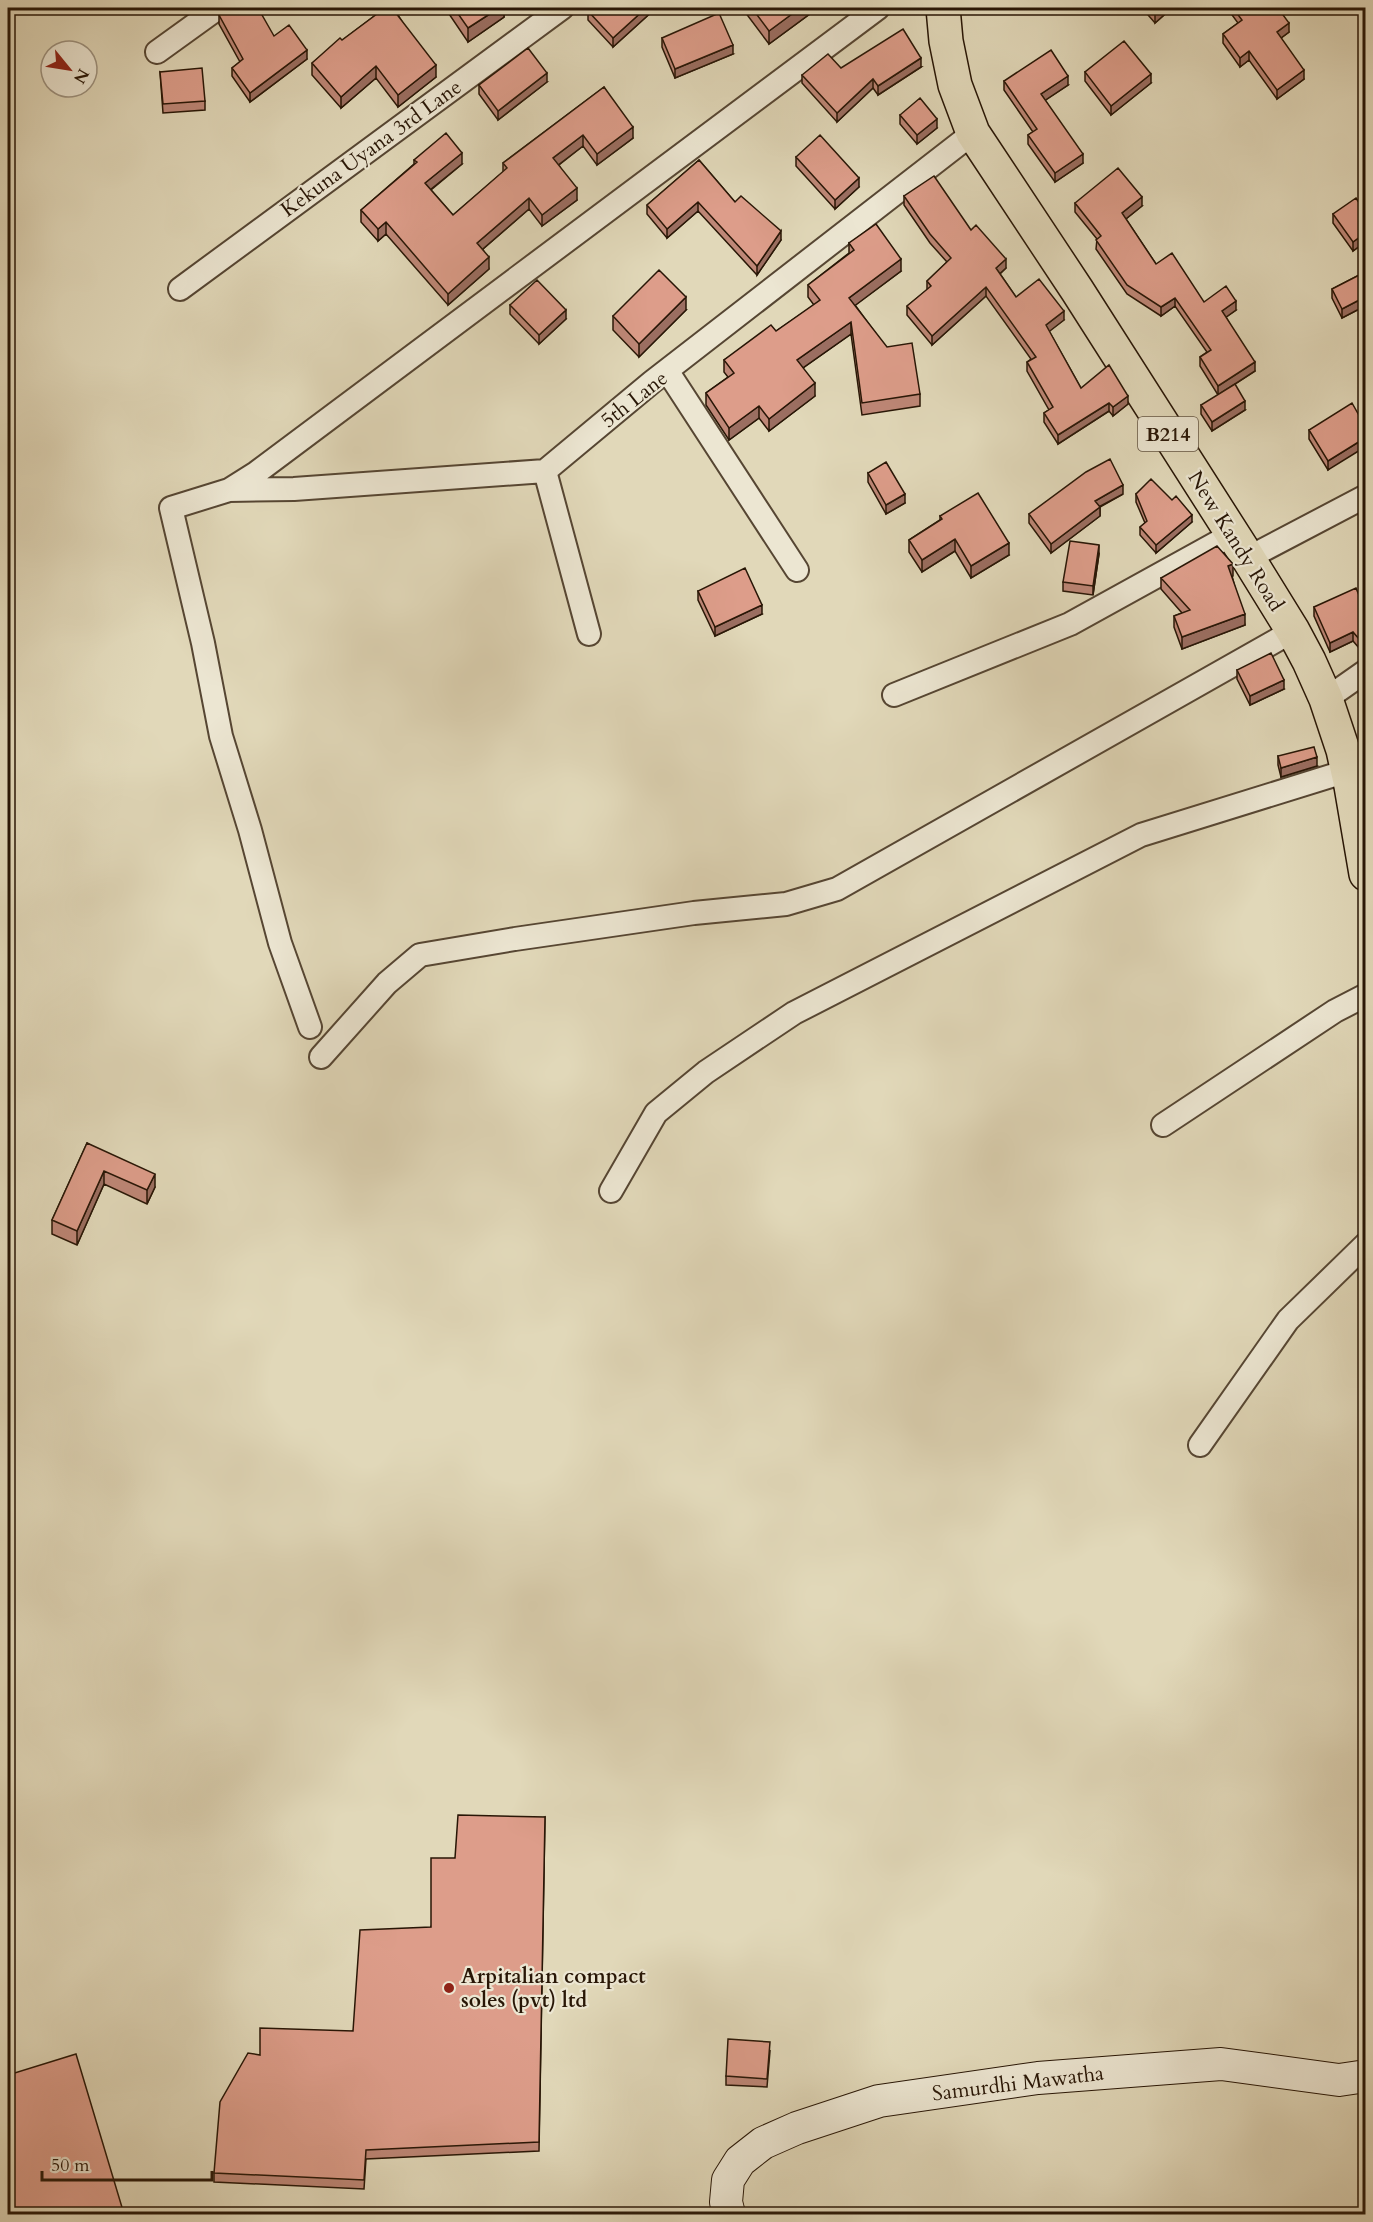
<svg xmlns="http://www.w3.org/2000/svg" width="1373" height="2222" font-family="Cardo,serif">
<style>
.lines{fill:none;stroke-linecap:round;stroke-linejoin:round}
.minor-casing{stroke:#564633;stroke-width:26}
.secondary-casing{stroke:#281606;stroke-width:34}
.primary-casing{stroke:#281606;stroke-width:36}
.minor{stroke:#ece6d2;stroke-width:22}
.secondary{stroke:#ece6d2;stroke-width:32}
.primary{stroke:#e1d8b9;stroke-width:33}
.wall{fill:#be8777;stroke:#281606;stroke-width:1.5}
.shaded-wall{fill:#9b6e61;stroke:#281606;stroke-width:1.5}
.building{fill:#dd9d8a;stroke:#281606;stroke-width:1.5}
.poi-dot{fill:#8f2418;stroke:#ece6d2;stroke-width:2}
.labels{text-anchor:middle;stroke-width:4.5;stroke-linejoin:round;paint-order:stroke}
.shield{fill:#ece6d2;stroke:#635443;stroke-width:1.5}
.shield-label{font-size:20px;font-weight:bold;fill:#281606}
.street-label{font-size:21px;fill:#281606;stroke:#ece6d2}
.poi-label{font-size:21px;font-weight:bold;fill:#281606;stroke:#ece6d2;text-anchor:start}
</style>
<rect width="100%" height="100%" fill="#e1d8b9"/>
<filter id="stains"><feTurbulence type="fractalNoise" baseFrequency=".00333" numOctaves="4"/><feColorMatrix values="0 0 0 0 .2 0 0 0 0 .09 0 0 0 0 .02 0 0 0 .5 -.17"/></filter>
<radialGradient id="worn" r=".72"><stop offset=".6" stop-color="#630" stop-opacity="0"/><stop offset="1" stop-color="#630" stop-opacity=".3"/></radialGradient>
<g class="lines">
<g class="minor-casing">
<path id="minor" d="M 157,52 L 218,8
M 180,289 L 562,8
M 668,372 L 797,570
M 545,471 L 589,634
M 229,490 L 294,489 L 545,471 L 652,382 L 973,133
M 1248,558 L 1366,496
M 894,695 L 1070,624 L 1233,534
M 1326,699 L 1366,671
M 310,1027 L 280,943 L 250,830 L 221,736 L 203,643 L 171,508 L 229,490 L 256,473 L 878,8
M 321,1057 L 387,983 L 420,955 L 515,939 L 694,913 L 786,904 L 837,889 L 1293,631
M 1163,1125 L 1335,1011 L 1366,995
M 611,1191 L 656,1113 L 706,1072 L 794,1013 L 1141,835 L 1347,771
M 1200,1445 L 1288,1320 L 1366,1244"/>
</g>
<g class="secondary-casing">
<path id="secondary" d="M 729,2214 L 726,2202 L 728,2180 L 740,2161 L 763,2143 L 797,2128 L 879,2101 L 1038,2078 L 1221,2064 L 1339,2080 L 1366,2076"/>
</g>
<g class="primary-casing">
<path id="primary" d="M 943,8 L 946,41 L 955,85 L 973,133 L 1077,290 L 1248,558 L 1293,631 L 1309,661 L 1326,699 L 1343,750 L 1351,786 L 1366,874"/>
</g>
<use href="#minor" class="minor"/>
<use href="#secondary" class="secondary"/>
<use href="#primary" class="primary"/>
</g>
<path class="wall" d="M 385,8 L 407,8 L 398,15 L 436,77 L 398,107 L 376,78 L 341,108 L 312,75 L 312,63 Z
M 445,8 L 504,8 L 504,17 L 468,42 Z
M 656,8 L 613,47 L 588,20 L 588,11 Z
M 742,8 L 811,8 L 811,13 L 769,44 Z
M 1142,8 L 1172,8 L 1155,23 Z
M 1227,8 L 1278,8 L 1289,32 L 1281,38 L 1304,79 L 1277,99 L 1249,60 L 1240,67 L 1223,43 L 1223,34 L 1238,23 Z
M 219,15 L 274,36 L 307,59 L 250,102 L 232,76 L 232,68 L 240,62 L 219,24 Z
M 662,38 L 733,54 L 675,78 L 662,47 Z
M 921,67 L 878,95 L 873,88 L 837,122 L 802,83 L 802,75 Z
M 160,72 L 205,101 L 205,110 L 163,113 Z
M 1085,72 L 1151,83 L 1111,115 L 1085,81 Z
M 1004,81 L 1068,85 L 1045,100 L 1083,163 L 1055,182 L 1028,144 L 1028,135 L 1033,132 L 1004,90 Z
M 547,82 L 498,120 L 479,94 L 479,85 Z
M 604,87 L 633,138 L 597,165 L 583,146 L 559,165 L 577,200 L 542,226 L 529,209 L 483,249 L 489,269 L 448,305 L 386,234 L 378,241 L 361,222 L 361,210 L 414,164 L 414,160 L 462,164 L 431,190 L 453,215 L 503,172 L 503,163 Z
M 900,115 L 937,128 L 917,144 L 900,124 Z
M 796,157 L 859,187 L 835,209 L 796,166 Z
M 699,160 L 735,202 L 781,240 L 757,275 L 698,211 L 667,238 L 647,214 L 647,205 Z
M 904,196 L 971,230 L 1006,268 L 1000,274 L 1016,297 L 1064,320 L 1049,331 L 1081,388 L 1128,404 L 1113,416 L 1109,411 L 1058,444 L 1044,422 L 1044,413 L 1049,410 L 1027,371 L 1027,362 L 1031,359 L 986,296 L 932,345 L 907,315 L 907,306 L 927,290 L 927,281 L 947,262 L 930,243 L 904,205 Z
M 1075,203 L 1142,206 L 1126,219 L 1156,264 L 1204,302 L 1236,310 L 1226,317 L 1255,371 L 1218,395 L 1200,366 L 1200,357 L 1207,352 L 1175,306 L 1161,316 L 1127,294 L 1096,249 L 1097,239 L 1075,212 Z
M 1365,212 L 1365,242 L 1353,251 L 1333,223 L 1333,214 Z
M 849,243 L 901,271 L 855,305 L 920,394 L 920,406 L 862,415 L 851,334 L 803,368 L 815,396 L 769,431 L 759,418 L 729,440 L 706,405 L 706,393 L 728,377 L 724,372 L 724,360 L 776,331 L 814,305 L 808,297 L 808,285 L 849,253 Z
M 1365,272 L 1365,306 L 1342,318 L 1332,298 L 1332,289 Z
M 510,305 L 566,319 L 539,344 L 510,314 Z
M 686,310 L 639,357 L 613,330 L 613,316 Z
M 1201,405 L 1245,410 L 1212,431 L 1201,414 Z
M 1365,426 L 1328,470 L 1309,439 L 1309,430 Z
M 868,473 L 905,503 L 886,514 L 868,482 Z
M 1123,494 L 1100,507 L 1100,516 L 1051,553 L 1029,523 L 1029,514 Z
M 1136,494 L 1192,522 L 1156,553 L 1140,535 L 1140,527 L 1145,523 L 1136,502 Z
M 940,516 L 1009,555 L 971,578 L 955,551 L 922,572 L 909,552 L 909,540 L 940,520 Z
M 1099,554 L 1093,595 L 1063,591 L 1063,582 Z
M 1232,576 L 1245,625 L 1182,649 L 1174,627 L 1174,616 L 1182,613 L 1161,589 L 1161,578 L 1233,576 Z
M 698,591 L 762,614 L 715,636 L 698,600 Z
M 1314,607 L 1365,610 L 1365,655 L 1353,641 L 1330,652 L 1314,616 Z
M 1237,670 L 1284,689 L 1250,705 L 1237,679 Z
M 1278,756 L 1317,766 L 1281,777 L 1278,765 Z
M 87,1143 L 155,1187 L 147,1204 L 104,1184 L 77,1245 L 52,1234 L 52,1220 Z
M 545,1817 L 539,2151 L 366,2159 L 364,2189 L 214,2182 L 214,2173 L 260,2055 L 353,2031 L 431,1927 L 455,1858 Z
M 770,2051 L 767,2087 L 726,2085 L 726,2076 Z"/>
<path class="shaded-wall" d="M 402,8 L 407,8 L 396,17 L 396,12 Z
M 499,8 L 504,8 L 504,17 L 468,42 L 468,28 Z
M 646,8 L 656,8 L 613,47 L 613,38 Z
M 800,8 L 811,8 L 811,13 L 769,44 L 769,31 Z
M 1161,8 L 1172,8 L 1155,23 L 1155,12 Z
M 1289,23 L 1289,32 L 1277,41 L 1277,32 Z
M 733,45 L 733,54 L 675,78 L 675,69 Z
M 307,50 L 307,59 L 250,102 L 250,93 Z
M 1249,51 L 1249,60 L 1240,67 L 1240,58 Z
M 921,58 L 921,67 L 878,95 L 878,86 Z
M 436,65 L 436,77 L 398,107 L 398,95 Z
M 376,66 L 376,78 L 341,108 L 341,97 Z
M 1304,70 L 1304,79 L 1277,99 L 1277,90 Z
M 547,73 L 547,82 L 498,120 L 498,111 Z
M 1151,74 L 1151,83 L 1111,115 L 1111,106 Z
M 1068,76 L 1068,85 L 1041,103 L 1041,94 Z
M 873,79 L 873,88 L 837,122 L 837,113 Z
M 937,119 L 937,128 L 917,144 L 917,135 Z
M 633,127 L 633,138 L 597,165 L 597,154 Z
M 583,135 L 583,146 L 553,169 L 553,158 Z
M 462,153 L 462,164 L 425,194 L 425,183 Z
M 1083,154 L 1083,163 L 1055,182 L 1055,173 Z
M 859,178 L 859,187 L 835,209 L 835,200 Z
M 577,188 L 577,200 L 542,226 L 542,215 Z
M 1142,197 L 1142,206 L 1122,222 L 1122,213 Z
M 529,198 L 529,209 L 477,254 L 477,243 Z
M 698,202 L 698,211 L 667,238 L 667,229 Z
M 386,222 L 386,234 L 378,241 L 378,229 Z
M 781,231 L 781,240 L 757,275 L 757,266 Z
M 1365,233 L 1365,242 L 1353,251 L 1353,242 Z
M 489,257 L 489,269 L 448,305 L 448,294 Z
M 901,259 L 901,271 L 849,310 L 849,298 Z
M 1006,259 L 1006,268 L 996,277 L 996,268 Z
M 986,287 L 986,296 L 932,345 L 932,336 Z
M 686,297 L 686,310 L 639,357 L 639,344 Z
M 1365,297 L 1365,306 L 1342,318 L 1342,309 Z
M 1175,298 L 1175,306 L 1161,316 L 1161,307 Z
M 1236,301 L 1236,310 L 1222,320 L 1222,311 Z
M 566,310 L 566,319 L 539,344 L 539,335 Z
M 1064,311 L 1064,320 L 1046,334 L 1046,325 Z
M 851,322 L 851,334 L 797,372 L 797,360 Z
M 1255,362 L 1255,371 L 1218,395 L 1218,386 Z
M 815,383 L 815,396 L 769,431 L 769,419 Z
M 1128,396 L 1128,404 L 1113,416 L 1113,407 Z
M 1245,401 L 1245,410 L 1212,431 L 1212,422 Z
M 1109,403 L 1109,411 L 1058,444 L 1058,435 Z
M 759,406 L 759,418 L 729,440 L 729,428 Z
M 1365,438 L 1365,447 L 1328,470 L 1328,461 Z
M 1123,485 L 1123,494 L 1095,509 L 1095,501 Z
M 905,494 L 905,503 L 886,514 L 886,505 Z
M 1100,507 L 1100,516 L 1051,553 L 1051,544 Z
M 1192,515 L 1192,522 L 1156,553 L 1156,545 Z
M 955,539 L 955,551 L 922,572 L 922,560 Z
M 1009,543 L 1009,555 L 971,578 L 971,566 Z
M 1099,545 L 1099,554 L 1093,595 L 1093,586 Z
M 1233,564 L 1233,576 L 1228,578 L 1228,566 Z
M 762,605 L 762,614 L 715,636 L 715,627 Z
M 1245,614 L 1245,625 L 1182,649 L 1182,637 Z
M 1353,632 L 1353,641 L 1330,652 L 1330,643 Z
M 1284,680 L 1284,689 L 1250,705 L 1250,696 Z
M 1317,757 L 1317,766 L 1281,777 L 1281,768 Z
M 104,1171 L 104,1184 L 77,1245 L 77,1231 Z
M 155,1174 L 155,1187 L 147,1204 L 147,1190 Z"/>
<path class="building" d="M 230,8 L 258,8 L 274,36 L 289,25 L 307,50 L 250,93 L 232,68 L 243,59 L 219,15 Z
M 385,8 L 392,8 L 436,65 L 398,95 L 376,66 L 341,97 L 312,63 L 340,38 L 342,40 Z
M 392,8 L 402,8 L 396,12 Z
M 454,8 L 499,8 L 468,28 Z
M 592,8 L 646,8 L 613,38 L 588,11 Z
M 752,8 L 800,8 L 769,31 Z
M 1151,8 L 1161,8 L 1155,12 Z
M 1233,8 L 1278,8 L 1289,23 L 1277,32 L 1304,70 L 1277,90 L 1249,51 L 1240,58 L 1223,34 L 1242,20 Z
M 719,13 L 733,45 L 675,69 L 662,38 Z
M 903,29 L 921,58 L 878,86 L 873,79 L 837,113 L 802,75 L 828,54 L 841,68 Z
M 1124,41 L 1151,74 L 1111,106 L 1085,72 Z
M 528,48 L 547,73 L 498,111 L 479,85 Z
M 1051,50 L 1068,76 L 1041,94 L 1083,154 L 1055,173 L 1028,135 L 1037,129 L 1004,81 Z
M 202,68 L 205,101 L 163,104 L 160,72 Z
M 604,87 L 633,127 L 597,154 L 583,135 L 553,158 L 577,188 L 542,215 L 529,198 L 477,243 L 489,257 L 448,294 L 386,222 L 378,229 L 361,210 L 417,162 L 414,160 L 446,133 L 462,153 L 425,183 L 453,215 L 507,168 L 503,163 Z
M 920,98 L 937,119 L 917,135 L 900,115 Z
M 820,135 L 859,178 L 835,200 L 796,157 Z
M 699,160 L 735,202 L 741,196 L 781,231 L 757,266 L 698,202 L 667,229 L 647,205 Z
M 1118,168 L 1142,197 L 1122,213 L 1156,264 L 1172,253 L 1204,302 L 1226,286 L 1236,301 L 1222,311 L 1255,362 L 1218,386 L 1200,357 L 1211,350 L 1175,298 L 1161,307 L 1127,285 L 1096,240 L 1101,236 L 1075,203 Z
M 934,176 L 971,230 L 976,225 L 1006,259 L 996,268 L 1016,297 L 1039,279 L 1064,311 L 1046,325 L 1081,388 L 1109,365 L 1128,396 L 1113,407 L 1109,403 L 1058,435 L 1044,413 L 1053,407 L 1027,362 L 1036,357 L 986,287 L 932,336 L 907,306 L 931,286 L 927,281 L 951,258 L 930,234 L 904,196 Z
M 1356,198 L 1365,212 L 1365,233 L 1353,242 L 1333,214 Z
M 876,224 L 901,259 L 849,298 L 887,347 L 912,343 L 920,394 L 862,403 L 851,322 L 797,360 L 815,383 L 769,419 L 759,406 L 729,428 L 706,393 L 734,373 L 724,360 L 771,325 L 776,331 L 820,300 L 808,285 L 854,250 L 849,243 Z
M 659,270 L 686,297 L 639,344 L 613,316 Z
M 1365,272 L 1365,297 L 1342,309 L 1332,289 Z
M 537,280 L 566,310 L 539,335 L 510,305 Z
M 1235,384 L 1245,401 L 1212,422 L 1201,405 Z
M 1352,403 L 1365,426 L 1365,438 L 1328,461 L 1309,430 Z
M 1110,459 L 1123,485 L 1095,501 L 1100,507 L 1051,544 L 1029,514 L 1086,472 Z
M 886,462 L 905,494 L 886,505 L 868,473 Z
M 1151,479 L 1172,500 L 1176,496 L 1192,515 L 1156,545 L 1140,527 L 1147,521 L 1136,494 Z
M 978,493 L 1009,543 L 971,566 L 955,539 L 922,560 L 909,540 L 942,519 L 940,516 Z
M 1070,541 L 1099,545 L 1093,586 L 1063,582 Z
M 1217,546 L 1233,564 L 1228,566 L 1245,614 L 1182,637 L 1174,616 L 1190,610 L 1161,578 Z
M 745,568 L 762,605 L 715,627 L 698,591 Z
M 1356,588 L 1365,610 L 1365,646 L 1353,632 L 1330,643 L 1314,607 Z
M 1271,653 L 1284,680 L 1250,696 L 1237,670 Z
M 1314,747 L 1317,757 L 1281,768 L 1278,756 Z
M 87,1143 L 155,1174 L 147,1190 L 104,1171 L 77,1231 L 52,1220 Z
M 458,1815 L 545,1817 L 539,2142 L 366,2150 L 364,2180 L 214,2173 L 220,2102 L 248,2053 L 260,2055 L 260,2028 L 353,2031 L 360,1930 L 431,1927 L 431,1858 L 455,1858 Z
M 728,2039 L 770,2042 L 767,2079 L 726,2076 Z
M 76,2054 L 124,2214 L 8,2214 L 8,2075 Z"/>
<circle class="poi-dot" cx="449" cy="1988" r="6"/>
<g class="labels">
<rect class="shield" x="1138" y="417" width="60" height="34" rx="4.5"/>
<g class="shield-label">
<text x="1168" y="441">B214</text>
</g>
<g class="street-label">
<text transform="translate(371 148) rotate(-36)" y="7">Kekuna Uyana 3rd Lane</text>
<text transform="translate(634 399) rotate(-38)" y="7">5th Lane</text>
<text transform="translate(1236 541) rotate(58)" y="7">New Kandy Road</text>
<text transform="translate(1018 2083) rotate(-7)" y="7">Samurdhi Mawatha</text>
</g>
<g class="poi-label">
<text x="461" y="1983">Arpitalian compact<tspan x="461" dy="24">soles (pvt) ltd</tspan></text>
</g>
</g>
<rect width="1373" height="2222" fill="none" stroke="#e1d8b9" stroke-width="30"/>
<rect x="9" y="9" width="1355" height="2204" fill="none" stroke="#281606" stroke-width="3"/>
<rect x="15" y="15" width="1343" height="2192" fill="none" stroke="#281606" stroke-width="1.5"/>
<g transform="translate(69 69) rotate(120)"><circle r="28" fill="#ece6d2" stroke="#9e9380" stroke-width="1.5"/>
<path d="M0-4.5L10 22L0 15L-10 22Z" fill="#8f2418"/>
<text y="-9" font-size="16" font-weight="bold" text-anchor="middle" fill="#281606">N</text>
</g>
<path d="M42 2171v9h170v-9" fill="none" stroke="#281606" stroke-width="3"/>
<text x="51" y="2171" font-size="18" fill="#281606" stroke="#ece6d2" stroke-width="4.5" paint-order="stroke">50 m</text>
<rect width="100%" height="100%" filter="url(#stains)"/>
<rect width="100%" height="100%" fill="url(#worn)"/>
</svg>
